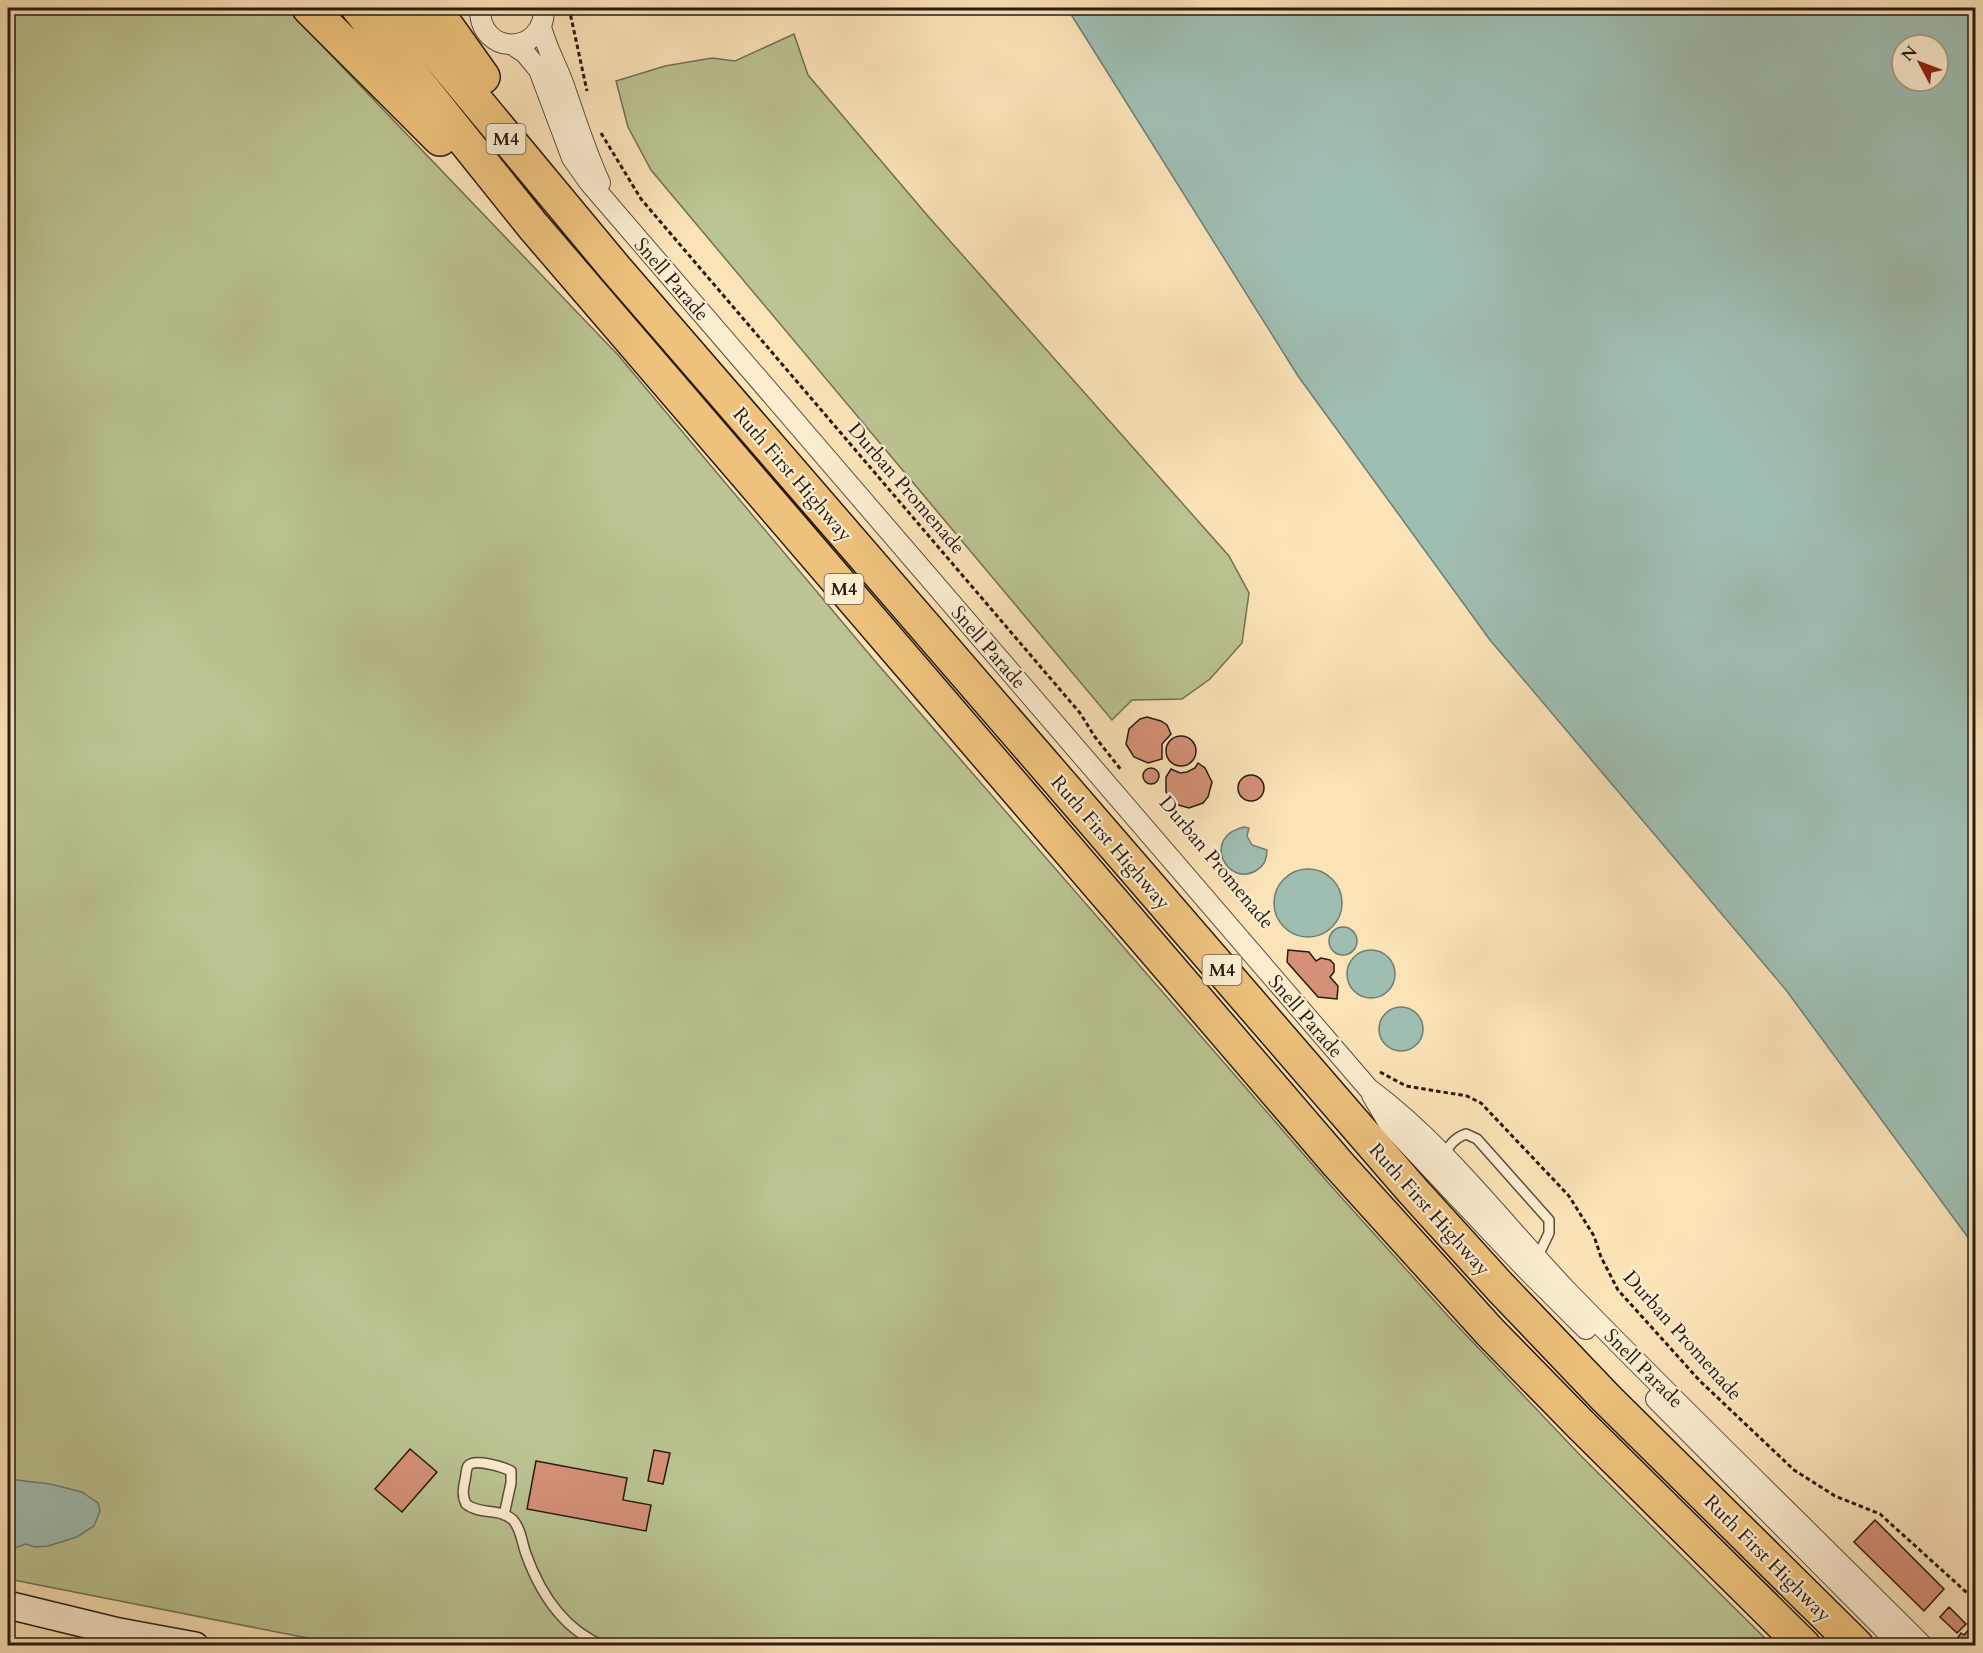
<svg xmlns="http://www.w3.org/2000/svg" width="1983" height="1653" font-family="Cardo,serif">
<style>
.green{fill:#bbc492;stroke:#726f52;stroke-width:1.5}
.water{fill:#9fbeb2;stroke:#6f7c72;stroke-width:1.5;fill-rule:evenodd}
.building{fill:#d59178;stroke:#281a12;stroke-width:1.5}
.lines{fill:none;stroke-linecap:round;stroke-linejoin:round}
.lane-casing{stroke:#5d4c3c;stroke-width:12}
.street-casing{stroke:#5d4c3c;stroke-width:22}
.secondary-casing{stroke:#281a12;stroke-width:30}
.highway-casing{stroke:#281a12;stroke-width:36}
.path{stroke:#281a12;stroke-width:3;stroke-dasharray:4.5 3;stroke-linecap:butt}
.lane{stroke:#fcedd1;stroke-width:9}
.street{stroke:#fcedd1;stroke-width:20}
.secondary{stroke:#fcedd1;stroke-width:27}
.highway{stroke:#eec27c;stroke-width:33}
.labels{text-anchor:middle;stroke-width:4.5;stroke-linejoin:round;paint-order:stroke}
.shield{fill:#fcedd1;stroke:#68594b;stroke-width:1.5}
.shield-label{font-size:18px;font-weight:bold;fill:#281a12}
.street-label{font-size:20px;fill:#281a12;stroke:#fcedd1}
</style>
<rect width="100%" height="100%" fill="#fbe3b8"/>
<filter id="stains"><feTurbulence type="fractalNoise" baseFrequency=".00333" numOctaves="4"/><feColorMatrix values="0 0 0 0 .2 0 0 0 0 .09 0 0 0 0 .02 0 0 0 .5 -.17"/></filter>
<radialGradient id="worn" r=".72"><stop offset=".6" stop-color="#630" stop-opacity="0"/><stop offset="1" stop-color="#630" stop-opacity=".3"/></radialGradient>
<path class="green" d="M 8,8 L 286,8 L 618,355 L 875,661 L 1332,1187 L 1449,1317 L 1581,1456 L 1772,1645 L 348,1646 L 8,1579 Z
M 794,34 L 808,75 L 927,215 L 1229,556 L 1249,593 L 1242,643 L 1210,679 L 1182,699 L 1132,700 L 1112,720 L 651,170 L 628,127 L 616,81 L 665,66 L 712,58 L 735,61 Z"/>
<path class="water" d="M 1067,8 L 1975,8 L 1975,1247 L 1786,990 L 1490,640 L 1298,376 ZM 1902,45 L 1938,45 L 1938,81 L 1902,81 Z
M 1244,827 L 1249,828 L 1247,836 L 1252,845 L 1267,850 C 1267,859 1264,866 1257,870 C 1228,889 1200,837 1244,827 Z
M1274 903a34 34 0 1 1 68 0a34 34 0 1 1-68 0Z
M1329 941a14 14 0 1 1 28 0a14 14 0 1 1-28 0Z
M1347 974a24 24 0 1 1 48 0a24 24 0 1 1-48 0Z
M1379 1029a22 22 0 1 1 44 0a22 22 0 1 1-44 0Z
M 8,1479 L 50,1484 L 82,1492 L 98,1503 L 100,1511 L 94,1526 L 77,1537 L 48,1546 L 35,1547 L 26,1544 L 8,1550 Z"/>
<path class="building" d="M 1147,717 L 1161,721 L 1167,725 L 1171,734 L 1162,744 L 1162,759 L 1148,763 L 1134,757 L 1126,744 L 1129,729 L 1140,719 Z
M1166 751a15 15 0 1 1 30 0a15 15 0 1 1-30 0Z
M 1198,763 L 1205,768 L 1212,782 L 1208,797 L 1203,803 L 1189,808 L 1175,804 L 1166,792 L 1166,777 L 1171,769 L 1180,773 L 1187,772 L 1195,768 Z
M1143 776a8 8 0 1 1 16 0a8 8 0 1 1-16 0Z
M1238 788a13 13 0 1 1 26 0a13 13 0 1 1-26 0Z
M 1288,950 L 1309,952 L 1316,961 L 1321,958 L 1330,960 L 1334,964 L 1334,972 L 1330,977 L 1338,986 L 1337,999 L 1318,997 L 1287,962 Z
M 410,1449 L 437,1472 L 402,1512 L 375,1489 Z
M 654,1450 L 670,1453 L 663,1484 L 648,1481 Z
M 536,1461 L 627,1478 L 623,1500 L 651,1505 L 646,1531 L 527,1509 Z
M 1875,1520 L 1944,1589 L 1924,1611 L 1854,1542 Z
M 1949,1607 L 1966,1624 L 1957,1633 L 1940,1617 Z
M 1975,1613 L 1976,1646 L 1952,1646 L 1961,1633 L 1964,1635 L 1971,1627 L 1968,1624 Z"/>
<g class="lines">
<g class="lane-casing">
<path id="lane" d="M 1443,1157 C 1448,1147 1454,1138 1466,1134 L 1477,1139 L 1549,1220 L 1549,1233 L 1537,1258
M 504,1515 L 511,1483 L 511,1471 C 503,1467 474,1458 468,1466 C 466,1469 466,1476 465,1480 C 463,1489 462,1496 466,1504 C 479,1515 501,1508 513,1520 C 521,1529 522,1543 526,1554 C 540,1593 564,1630 604,1646"/>
</g>
<g class="street-casing">
<path id="street" d="M 480,8 C 479,57 545,56 544,8
M 541,27 C 546,47 556,64 563,83 C 575,117 585,150 600,183
M 513,45 L 525,53 L 539,70 L 572,158 L 589,182 L 1368,1088 C 1445,1145 1504,1225 1570,1294 C 1686,1413 1805,1528 1923,1646
M 1372,1095 L 1389,1124 L 1526,1269 L 1586,1329
M 1656,1399 L 1901,1646"/>
</g>
<g class="secondary-casing">
<path id="secondary" d="M 8,1605 L 119,1632 L 195,1646"/>
</g>
<g class="highway-casing">
<path id="highway" d="M 309,8 L 440,139
M 358,8 L 533,226 L 1338,1164 L 1490,1332 L 1580,1424 L 1804,1646
M 399,8 L 615,268 L 1412,1190 L 1500,1287 L 1606,1398 L 1857,1646
M 434,8 L 483,77"/>
</g>
<path class="path" d="M 569,8 L 587,91
M 601,133 L 641,199 L 1080,713 L 1095,737 L 1122,771
M 1380,1072 L 1406,1086 L 1467,1096 L 1481,1103 L 1569,1196 L 1594,1236 L 1601,1257 L 1618,1290 L 1700,1381 L 1794,1470 L 1835,1496 L 1880,1514 L 1976,1601"/>
<use href="#lane" class="lane"/>
<use href="#street" class="street"/>
<use href="#secondary" class="secondary"/>
<use href="#highway" class="highway"/>
</g>
<g class="labels">
<g class="shield">
<rect x="486.5" y="124" width="39" height="30" rx="4.5"/>
<rect x="824.5" y="574" width="39" height="30" rx="4.5"/>
<rect x="1202.5" y="955" width="39" height="30" rx="4.5"/>
</g>
<g class="shield-label">
<text x="506" y="145">M4</text>
<text x="844" y="595">M4</text>
<text x="1222" y="976">M4</text>
</g>
<g class="street-label">
<text transform="translate(672 279) rotate(49)" y="7">Snell Parade</text>
<text transform="translate(793 474) rotate(49)" y="7">Ruth First Highway</text>
<text transform="translate(907 488) rotate(49)" y="7">Durban Promenade</text>
<text transform="translate(989 647) rotate(49)" y="7">Snell Parade</text>
<text transform="translate(1111 842) rotate(49)" y="7">Ruth First Highway</text>
<text transform="translate(1217 862) rotate(50)" y="7">Durban Promenade</text>
<text transform="translate(1306 1016) rotate(49)" y="7">Snell Parade</text>
<text transform="translate(1430 1209) rotate(48)" y="7">Ruth First Highway</text>
<text transform="translate(1683 1335) rotate(48)" y="7">Durban Promenade</text>
<text transform="translate(1644 1368) rotate(45)" y="7">Snell Parade</text>
<text transform="translate(1768 1558) rotate(45)" y="7">Ruth First Highway</text>
</g>
</g>
<rect width="1983" height="1653" fill="none" stroke="#fbe3b8" stroke-width="30"/>
<rect x="9" y="9" width="1965" height="1635" fill="none" stroke="#281a12" stroke-width="3"/>
<rect x="15" y="15" width="1953" height="1623" fill="none" stroke="#281a12" stroke-width="1.5"/>
<g transform="translate(1920 63) rotate(311)"><circle r="28" fill="#fcedd1" stroke="#a79985" stroke-width="1.5"/>
<path d="M0-4.5L10 22L0 15L-10 22Z" fill="#8f2418"/>
<text y="-9" font-size="16" font-weight="bold" text-anchor="middle" fill="#281a12">N</text>
</g>
<rect width="100%" height="100%" filter="url(#stains)"/>
<rect width="100%" height="100%" fill="url(#worn)"/>
</svg>
